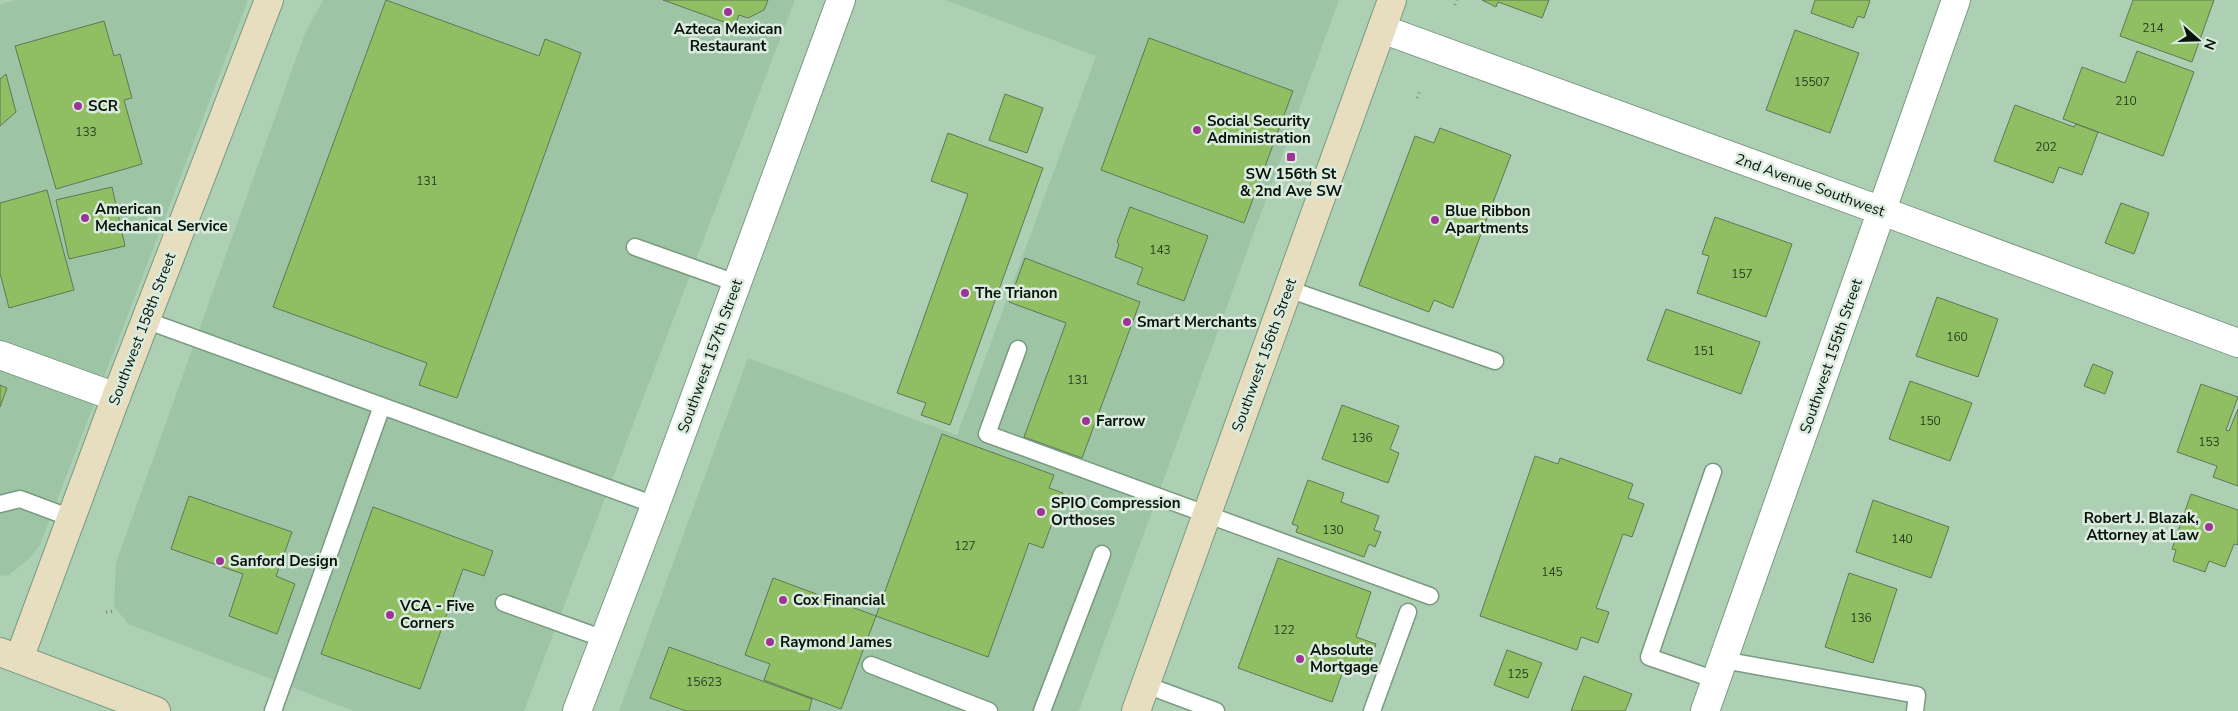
<svg xmlns="http://www.w3.org/2000/svg" width="2238" height="711" font-family="'Nunito Sans',sans-serif">
<style>
.built{fill:#9dc5a5}
.building{fill:#90bf63;stroke:#637555}
.lines{fill:none;stroke-linecap:round;stroke-linejoin:round}
.lane-casing{stroke:#799a80;stroke-width:19}
.street-casing{stroke:#799a80;stroke-width:30}
.secondary-casing{stroke:#799a80;stroke-width:30}
.path{stroke:#718b76;stroke-width:3;stroke-dasharray:1 4;stroke-linecap:butt}
.lane{stroke:#fff;stroke-width:16}
.street{stroke:#fff;stroke-width:28}
.secondary{stroke:#e7dec0;stroke-width:28}
.poi-dot{fill:#9e3496;stroke:#daebdd;stroke-width:2}
.labels{text-anchor:middle;stroke-width:5;stroke-linejoin:round;paint-order:stroke}
.number-label{font-size:12px;fill:#2a3f21}
.poi-label{font-size:15px;font-weight:bold;fill:#08140b;stroke:#daebdd;text-anchor:start}
.street-label{font-size:15px;fill:#08140b;stroke:#daebdd}
</style>
<rect width="100%" height="100%" fill="#add0b4"/>
<path class="built" d="M 16,0 L 248,0 L 40,545 L 29,559 L 9,575 L 0,576 L 0,4 Z
M 323,0 L 795,0 L 524,711 L 354,711 L 128,624 L 114,606 L 116,563 L 305,33 Z
M 945,0 L 1339,0 L 1079,711 L 619,711 L 748,358 L 957,435 L 1096,56 Z"/>
<path class="building" d="M 386,0 L 539,56 L 545,39 L 581,53 L 457,398 L 419,385 L 427,363 L 273,307 Z
M 663,0 L 768,0 L 764,10 L 748,18 L 739,15 L 735,26 Z
M 1482,0 L 1549,0 L 1542,18 L 1498,2 L 1496,7 Z
M 1815,0 L 1869,0 L 1870,1 L 1864,18 L 1858,16 L 1853,28 L 1811,13 Z
M 2133,0 L 2214,0 L 2192,62 L 2120,36 Z
M 104,21 L 114,56 L 120,54 L 132,98 L 124,100 L 142,164 L 56,189 L 15,46 Z
M 1795,30 L 1859,53 L 1830,133 L 1766,110 Z
M 1149,38 L 1293,91 L 1244,223 L 1101,170 Z
M 2137,51 L 2194,72 L 2163,156 L 2063,119 L 2082,67 L 2125,83 Z
M 6,74 L 16,112 L 0,126 L 0,79 Z
M 1005,94 L 1043,108 L 1027,153 L 989,140 Z
M 2015,105 L 2074,127 L 2076,124 L 2098,132 L 2082,175 L 2059,167 L 2053,183 L 1994,161 Z
M 1440,128 L 1511,155 L 1453,308 L 1434,300 L 1429,312 L 1359,285 L 1415,136 L 1434,143 Z
M 948,133 L 1043,168 L 950,425 L 921,415 L 926,403 L 897,393 L 968,194 L 931,181 Z
M 112,187 L 125,246 L 69,259 L 56,200 Z
M 47,190 L 74,290 L 9,308 L 0,273 L 0,203 Z
M 2121,203 L 2149,213 L 2134,254 L 2105,243 Z
M 1130,207 L 1208,236 L 1184,301 L 1137,284 L 1143,268 L 1115,257 L 1119,244 L 1117,242 Z
M 1715,217 L 1792,244 L 1766,317 L 1697,293 L 1709,256 L 1702,254 Z
M 1025,258 L 1140,302 L 1082,458 L 1024,437 L 1066,323 L 1009,302 Z
M 1937,297 L 1998,319 L 1978,377 L 1916,356 Z
M 1666,309 L 1760,342 L 1741,394 L 1647,360 Z
M 2093,364 L 2113,372 L 2105,394 L 2084,386 Z
M 1910,381 L 1972,403 L 1950,461 L 1889,439 Z
M 2201,384 L 2238,397 L 2226,430 L 2229,431 L 2238,409 L 2238,486 L 2213,477 L 2217,466 L 2177,452 Z
M 0,385 L 7,388 L 0,407 Z
M 1342,405 L 1399,426 L 1390,449 L 1399,453 L 1388,483 L 1322,459 Z
M 942,434 L 1054,475 L 1049,488 L 1063,493 L 1043,548 L 1029,543 L 988,657 L 876,616 Z
M 1535,456 L 1558,464 L 1560,458 L 1633,484 L 1628,498 L 1644,504 L 1632,537 L 1623,534 L 1596,608 L 1609,612 L 1598,643 L 1581,637 L 1577,650 L 1480,616 Z
M 1308,480 L 1344,493 L 1341,502 L 1379,516 L 1374,530 L 1381,532 L 1375,547 L 1369,544 L 1364,557 L 1296,532 L 1298,526 L 1292,524 Z
M 2191,494 L 2238,510 L 2238,545 L 2234,544 L 2225,567 L 2209,561 L 2205,572 L 2173,561 L 2176,550 L 2172,549 Z
M 189,496 L 292,532 L 276,576 L 295,584 L 277,634 L 229,616 L 243,574 L 171,549 Z
M 1873,500 L 1949,527 L 1931,578 L 1856,552 Z
M 373,507 L 493,551 L 484,576 L 463,569 L 420,689 L 321,654 Z
M 1278,558 L 1371,592 L 1356,637 L 1376,644 L 1366,673 L 1345,665 L 1332,702 L 1238,668 Z
M 1849,573 L 1897,589 L 1873,663 L 1825,647 Z
M 773,578 L 876,616 L 841,709 L 764,680 L 770,664 L 745,655 Z
M 669,647 L 812,699 L 809,711 L 686,711 L 650,698 Z
M 1507,650 L 1542,663 L 1528,698 L 1494,685 Z
M 1584,676 L 1632,694 L 1625,711 L 1571,711 Z"/>
<g class="lines">
<g class="lane-casing">
<path id="lane" d="M 635,247 L 736,283
M 1288,289 L 1495,361
M 145,320 L 655,505
M 1018,349 L 987,434 L 1430,596
M 1713,472 L 1649,657 L 1716,680
M 0,504 L 20,499 L 71,518
M 504,603 L 604,639
M 1723,660 L 1917,695 L 1915,711
M 871,665 L 989,711
M 1146,685 L 1216,711
M 273,711 L 382,406
M 1042,711 L 1102,554
M 1372,711 L 1408,612"/>
</g>
<g class="street-casing">
<path id="street" d="M 1382,29 L 1882,211 L 2238,343
M 0,355 L 116,397
M 577,711 L 652,514 L 841,0
M 1705,711 L 1956,0"/>
</g>
<g class="secondary-casing">
<path id="secondary" d="M 0,652 L 156,711
M 19,659 L 116,397 L 269,0
M 1136,711 L 1392,0"/>
</g>
<path class="path" d="M 1455,5 L 1457,0
M 1417,98 L 1421,89
M 106,612 L 115,611"/>
<use href="#lane" class="lane"/>
<use href="#street" class="street"/>
<use href="#secondary" class="secondary"/>
</g>
<g class="poi-dot">
<circle cx="728" cy="12" r="5"/>
<circle cx="78" cy="106" r="5"/>
<circle cx="1197" cy="130" r="5"/>
<rect x="1286" y="152" width="10" height="10" rx="2.5"/>
<circle cx="85" cy="218" r="5"/>
<circle cx="1435" cy="220" r="5"/>
<circle cx="965" cy="293" r="5"/>
<circle cx="1127" cy="322" r="5"/>
<circle cx="1086" cy="421" r="5"/>
<circle cx="1041" cy="512" r="5"/>
<circle cx="2209" cy="527" r="5"/>
<circle cx="220" cy="561" r="5"/>
<circle cx="783" cy="600" r="5"/>
<circle cx="390" cy="615" r="5"/>
<circle cx="770" cy="642" r="5"/>
<circle cx="1300" cy="659" r="5"/>
</g>
<g class="labels">
<g class="number-label">
<text x="2153" y="32">214</text>
<text x="1812" y="86">15507</text>
<text x="2126" y="105">210</text>
<text x="86" y="136">133</text>
<text x="2046" y="151">202</text>
<text x="427" y="185">131</text>
<text x="1160" y="254">143</text>
<text x="1742" y="278">157</text>
<text x="1957" y="341">160</text>
<text x="1704" y="355">151</text>
<text x="1078" y="384">131</text>
<text x="1930" y="425">150</text>
<text x="1362" y="442">136</text>
<text x="2209" y="446">153</text>
<text x="1333" y="534">130</text>
<text x="1902" y="543">140</text>
<text x="965" y="550">127</text>
<text x="1552" y="576">145</text>
<text x="1861" y="622">136</text>
<text x="1284" y="634">122</text>
<text x="1518" y="678">125</text>
<text x="704" y="686">15623</text>
</g>
<g class="poi-label">
<text x="728" y="34" text-anchor="middle">Azteca Mexican<tspan x="728" dy="17">Restaurant</tspan></text>
<text x="88" y="111">SCR</text>
<text x="1207" y="126">Social Security<tspan x="1207" dy="17">Administration</tspan></text>
<text x="1291" y="179" text-anchor="middle">SW 156th St<tspan x="1291" dy="17">&amp; 2nd Ave SW</tspan></text>
<text x="95" y="214">American<tspan x="95" dy="17">Mechanical Service</tspan></text>
<text x="1445" y="216">Blue Ribbon<tspan x="1445" dy="17">Apartments</tspan></text>
<text x="975" y="298">The Trianon</text>
<text x="1137" y="327">Smart Merchants</text>
<text x="1096" y="426">Farrow</text>
<text x="1051" y="508">SPIO Compression<tspan x="1051" dy="17">Orthoses</tspan></text>
<text x="2199" y="523" text-anchor="end">Robert J. Blazak,<tspan x="2199" dy="17">Attorney at Law</tspan></text>
<text x="230" y="566">Sanford Design</text>
<text x="793" y="605">Cox Financial</text>
<text x="400" y="611">VCA - Five<tspan x="400" dy="17">Corners</tspan></text>
<text x="780" y="647">Raymond James</text>
<text x="1310" y="655">Absolute<tspan x="1310" dy="17">Mortgage</tspan></text>
</g>
<g class="street-label">
<text transform="translate(1810 185) rotate(20)" y="5">2nd Avenue Southwest</text>
<text transform="translate(142 329) rotate(-69)" y="5">Southwest 158th Street</text>
<text transform="translate(1264 355) rotate(-70)" y="5">Southwest 156th Street</text>
<text transform="translate(710 356) rotate(-70)" y="5">Southwest 157th Street</text>
<text transform="translate(1831 356) rotate(-71)" y="5">Southwest 155th Street</text>
</g>
</g>
<g transform="translate(2198 40) rotate(110)" stroke="#daebdd" stroke-width="4" paint-order="stroke">
<path d="M0-4L9 19L0 12L-9 19Z" fill="#08140b"/>
<text y="-8" font-size="14" font-weight="bold" text-anchor="middle" fill="#08140b">N</text>
</g>
</svg>
